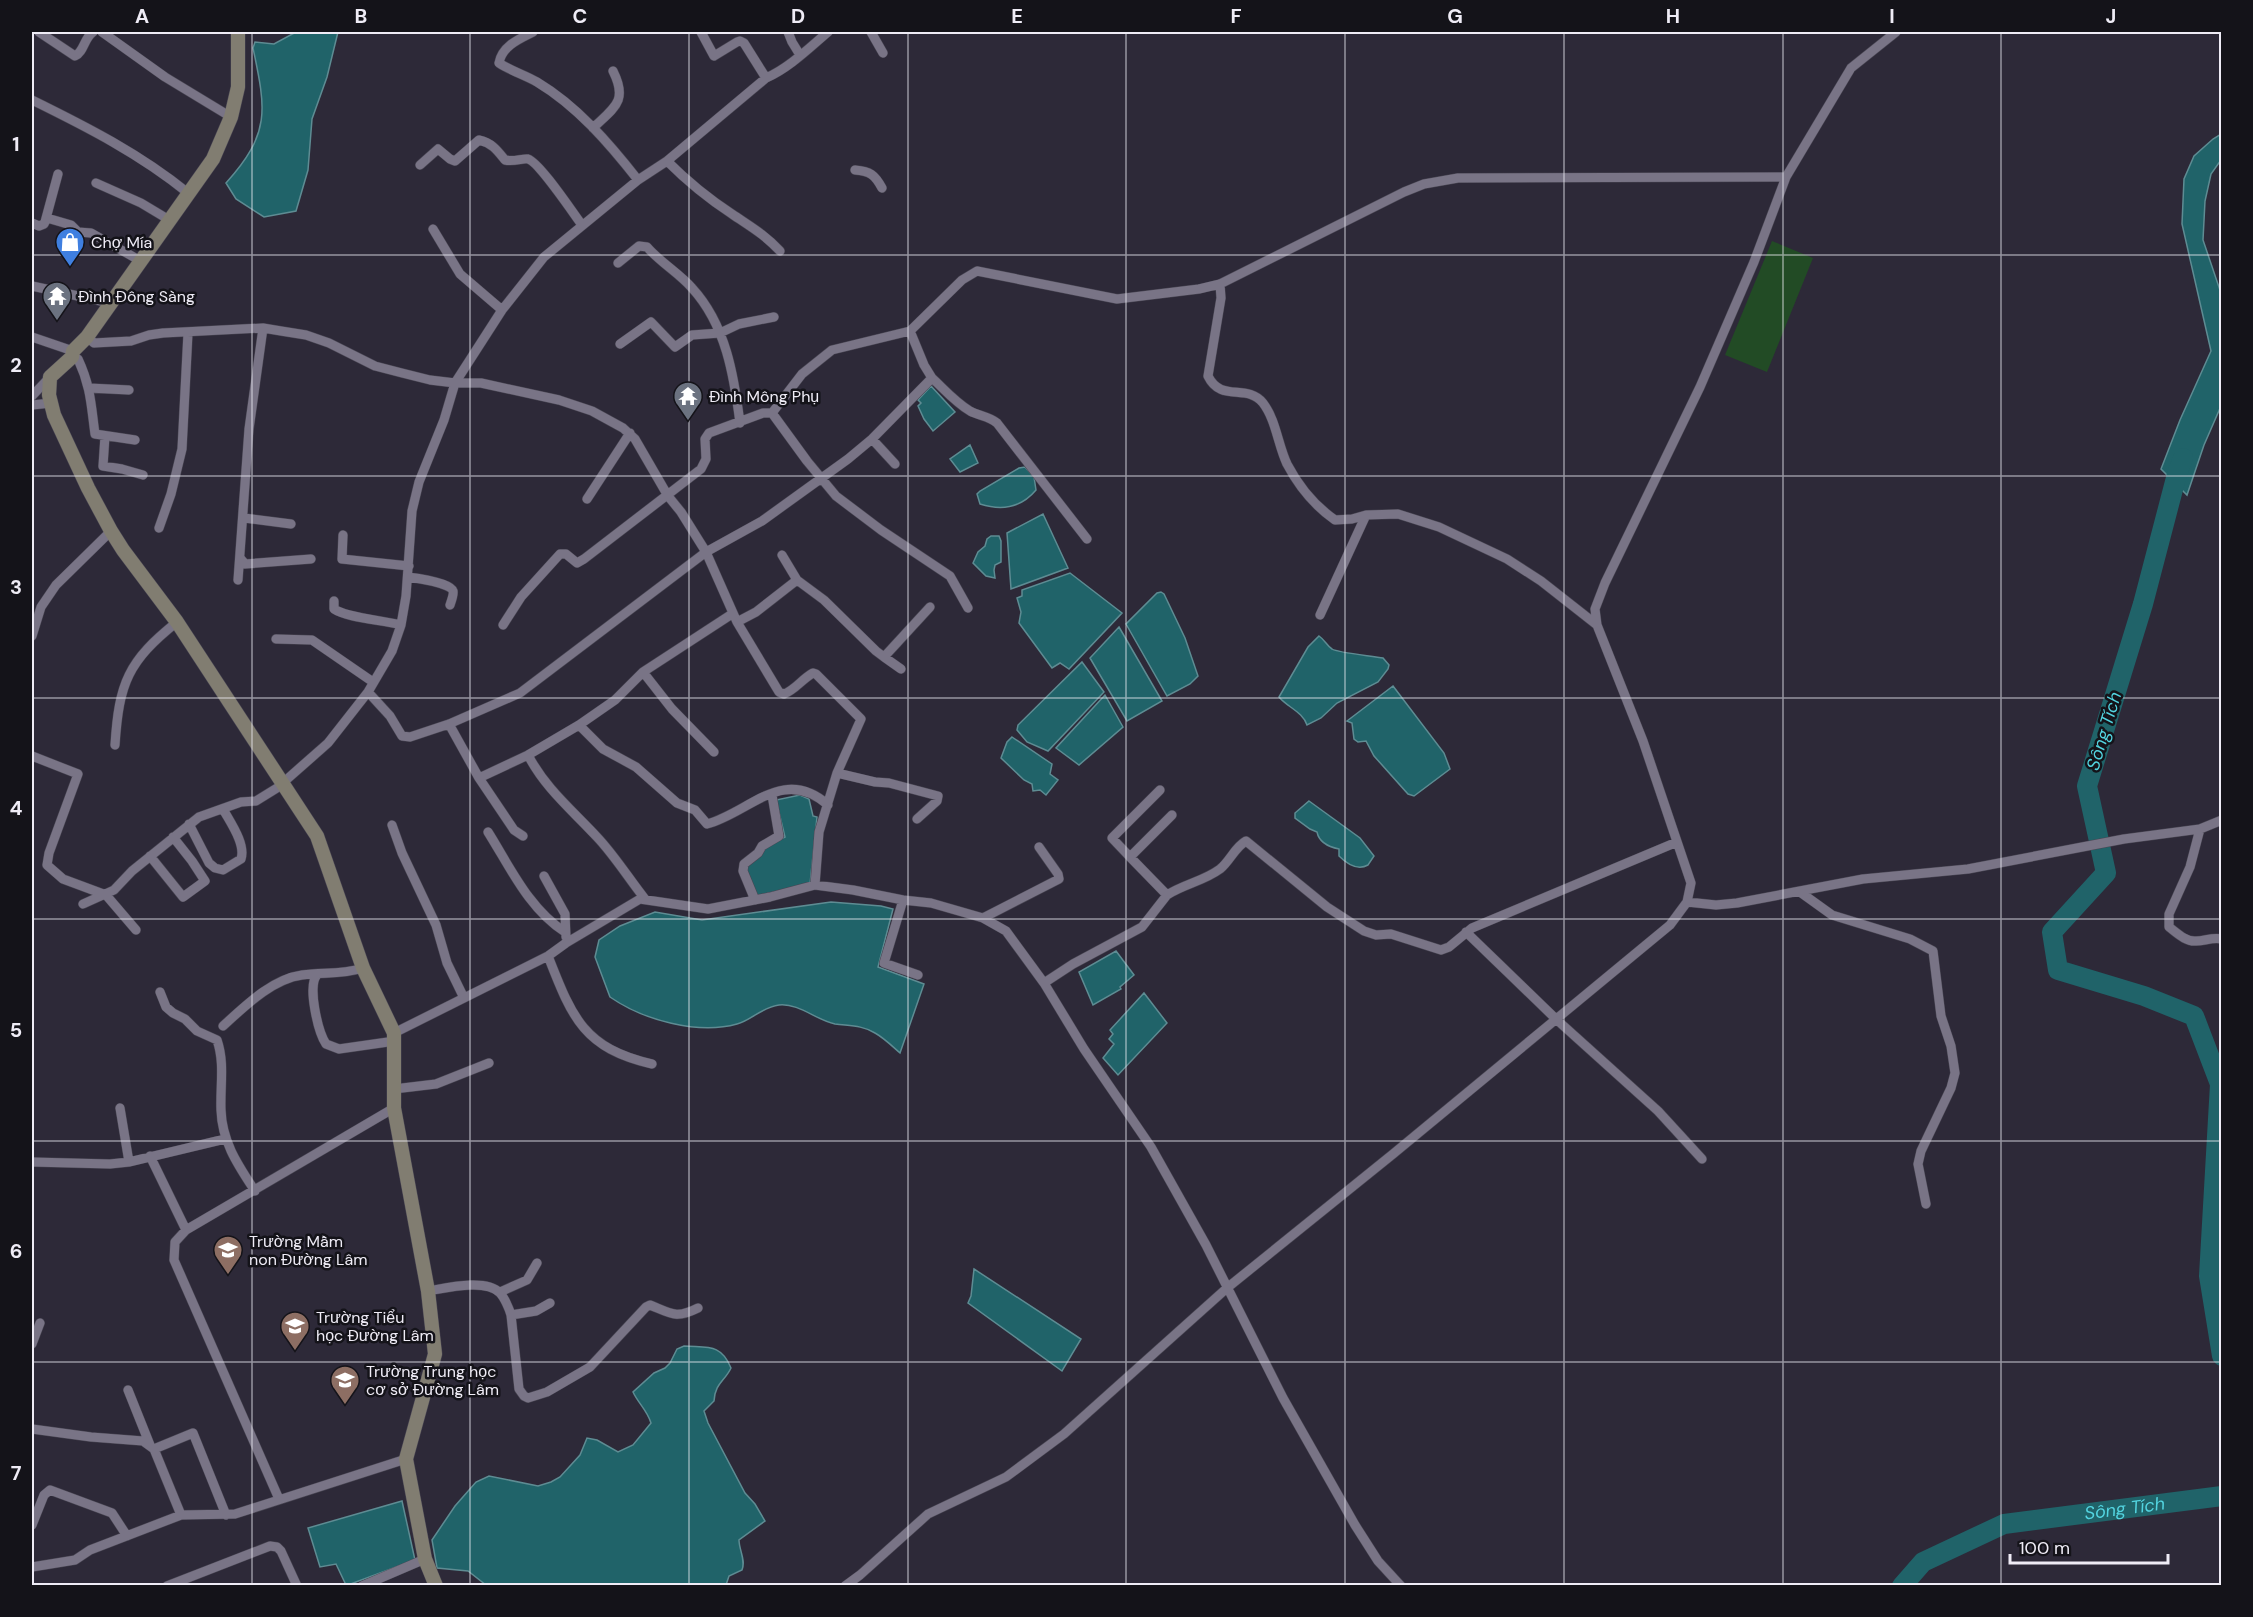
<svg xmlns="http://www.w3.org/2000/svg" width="2253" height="1617" font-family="'DM Sans',sans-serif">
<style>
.green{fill:#224b25}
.water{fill:#206369;stroke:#5e8c93;stroke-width:1.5}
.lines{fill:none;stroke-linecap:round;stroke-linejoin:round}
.river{stroke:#206369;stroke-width:20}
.street-casing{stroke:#494653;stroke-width:10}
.secondary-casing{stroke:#494653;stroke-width:15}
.street{stroke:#797486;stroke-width:9}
.secondary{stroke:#817d71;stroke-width:14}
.grid{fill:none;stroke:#efecf6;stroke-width:1.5;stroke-opacity:0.55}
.labels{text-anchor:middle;stroke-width:5;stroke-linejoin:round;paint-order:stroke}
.poi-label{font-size:16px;fill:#efecf6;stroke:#141319;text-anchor:start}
.water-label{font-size:18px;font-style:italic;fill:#53d4e0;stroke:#141319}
.neatline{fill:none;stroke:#efecf6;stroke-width:2}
.grid-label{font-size:20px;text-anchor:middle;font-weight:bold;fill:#efecf6}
</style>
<rect width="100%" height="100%" fill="#2d2938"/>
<path class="green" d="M 1772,241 L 1813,258 L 1767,372 L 1725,355 Z"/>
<path class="water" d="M 296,32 L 338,32 L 327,77 L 312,119 L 308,170 L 296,211 L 264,217 L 236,199 L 226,183 C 271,133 266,110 253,48 L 255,42 L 274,44 Z
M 2221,134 L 2221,160 L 2211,174 L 2205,201 L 2203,240 L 2221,293 L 2221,406 L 2204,445 L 2187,495 L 2161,469 L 2180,420 L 2211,351 L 2182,224 L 2184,179 L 2194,156 L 2213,139 Z
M 931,386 L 955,412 L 933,431 L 924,419 L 918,406 L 921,403 L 918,400 Z
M 970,445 L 978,463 L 960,472 L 950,459 Z
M 1025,467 L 1034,477 L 1036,490 C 1021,508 1002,511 980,504 L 977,494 L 980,491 L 1019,468 Z
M 1043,514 L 1068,568 L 1011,589 L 1007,533 Z
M 991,536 L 999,536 L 1001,541 L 1001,562 L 995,565 L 994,570 L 995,578 L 986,576 L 973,563 L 978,552 L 985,546 L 987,539 Z
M 1070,573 L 1122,613 L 1069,669 L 1060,663 L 1052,668 L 1019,623 L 1021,612 L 1017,598 L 1022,596 L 1022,590 Z
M 1161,592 L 1164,594 L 1185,638 L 1198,676 L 1190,684 L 1167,696 L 1126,624 L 1157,593 Z
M 1119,627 L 1162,701 L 1127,721 L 1090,658 Z
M 1319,636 C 1325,640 1327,646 1332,649 C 1338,653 1374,656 1383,658 L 1389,665 L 1388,669 L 1378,682 L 1337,703 L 1321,718 L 1307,725 C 1303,712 1287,707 1279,697 L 1308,647 Z
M 1082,662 L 1104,692 L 1048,751 L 1027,742 L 1017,730 L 1018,725 Z
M 1393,686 L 1444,753 L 1450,769 L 1414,796 L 1408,794 L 1374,756 L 1366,741 L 1358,742 L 1354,739 L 1352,723 L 1347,721 Z
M 1105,695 L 1123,727 L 1079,765 L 1056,748 Z
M 1012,737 L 1052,764 L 1050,774 L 1058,780 L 1046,795 L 1040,790 L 1033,791 L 1032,784 L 1024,780 L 1001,758 L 1007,742 Z
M 800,795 L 809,799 L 813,816 L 817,817 L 810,884 L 757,896 L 745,867 L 763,848 L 785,837 L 776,800 Z
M 1309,801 L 1360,838 L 1374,856 L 1368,865 C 1357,871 1347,864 1339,856 L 1339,849 C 1329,847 1319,842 1317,832 L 1310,829 L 1295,818 L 1295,813 Z
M 831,902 L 881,906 L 893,909 L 878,967 L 924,984 L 900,1053 C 892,1046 884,1038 875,1033 C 862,1025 849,1026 835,1024 C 816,1020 799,1003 779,1005 C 762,1007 752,1020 737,1024 C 698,1035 643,1020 610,997 L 595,957 L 599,940 L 620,926 L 655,912 L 702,920 Z
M 1116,951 L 1134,975 L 1120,987 L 1121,989 L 1093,1005 L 1079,972 Z
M 1144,993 L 1167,1023 L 1118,1075 L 1103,1058 L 1114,1044 L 1109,1039 L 1113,1034 L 1110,1030 Z
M 974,1269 L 1081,1339 L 1062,1371 L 968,1303 L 971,1296 Z
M 684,1346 C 707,1348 721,1343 731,1368 C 725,1381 715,1383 714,1401 L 704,1411 L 708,1423 L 745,1493 L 755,1504 L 765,1521 L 739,1540 C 739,1550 746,1560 742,1570 L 729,1576 L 726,1585 L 486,1585 L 468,1571 L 437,1568 L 432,1540 L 455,1506 L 476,1482 L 489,1476 L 538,1486 L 551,1482 L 560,1477 L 580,1455 L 587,1438 L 597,1440 L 618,1452 L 633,1445 L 651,1423 C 647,1410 638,1403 633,1392 L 654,1373 L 665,1368 L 670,1363 L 677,1349 Z
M 402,1501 L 415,1560 L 348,1585 L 346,1585 L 336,1564 L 320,1567 L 308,1528 Z"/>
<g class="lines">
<g class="river">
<path d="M 2183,458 L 2177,474 L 2143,604 L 2087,786 L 2106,873 L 2052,932 L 2058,970 L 2144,996 L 2194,1016 L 2220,1084 L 2209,1276 L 2222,1356"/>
<path id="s1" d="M 1902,1586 L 1923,1562 L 2004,1524 L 2222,1496"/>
</g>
<g class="street-casing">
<path id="street" d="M 39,32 L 75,56 C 84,52 84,38 93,32
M 102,32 L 165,77 L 231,117
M 533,32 C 519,39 502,46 499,63 C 511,71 525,75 537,82 C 577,106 609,143 638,180
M 701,32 L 714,56 L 737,42 L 740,41 L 744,43 L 766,78
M 788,32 L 792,42 L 800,55
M 871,32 L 883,53
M 32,100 C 87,127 140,154 188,193
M 593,128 C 615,107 628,101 613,71
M 667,161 C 687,181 709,199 732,214 C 751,227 764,234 780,251
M 420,165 L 438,149 L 450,159 L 455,161 L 479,140 C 492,143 497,150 505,160 C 514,162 523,158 528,159 C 539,162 573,213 582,225
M 855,170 C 870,171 875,175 882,188
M 96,183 L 141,203 L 171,221
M 45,222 L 58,174
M 32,223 L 39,226 L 44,224 L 47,218 L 71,225 L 78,232 L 91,233 L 139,260
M 433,229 L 460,274 L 502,310
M 618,263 L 639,246 L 647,247 C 661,263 679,273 692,288 C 726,325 734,376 740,423
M 1220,284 L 1221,298 L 1208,376 C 1221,403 1247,383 1263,403 C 1276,420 1278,445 1287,464 C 1298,485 1315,506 1335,520 L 1352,519 L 1366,515 L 1398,514 L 1439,527 L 1507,559 L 1541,581 L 1597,625
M 32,286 L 110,303
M 32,337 L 73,351
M 87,337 L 94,343 L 131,341 L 149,335 L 163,333 L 263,328 L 281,331 L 306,335 L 329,343 L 375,366 L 402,373 L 430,380 L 455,383 L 481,383 L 559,400 L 592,411 L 623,428 L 635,439 L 668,496 L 681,512 L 706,552 L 737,622 L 779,692 L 784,694 C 795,690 802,679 813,673 L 816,674 L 861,719 L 837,773 L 819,832 L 815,885
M 620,344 L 651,322 L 675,347 L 692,335 L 720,333 L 739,324 L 774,317
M 72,357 L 78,359 C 91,387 91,405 95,434 L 135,440
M 932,378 C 944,389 955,402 970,411 C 979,416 989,416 997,423 L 1087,539
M 89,388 L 129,390
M 32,396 L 50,377
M 32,405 L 51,403
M 772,413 L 807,461 L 836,496 L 881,530 L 950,576 L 968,608
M 105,436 L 103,466 L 122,469 L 143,475
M 872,439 L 895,464
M 587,499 L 630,433
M 244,518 L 291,524
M 159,528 L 171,494 L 182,449 L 188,333
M 343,535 L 342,559 L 409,566
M 782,555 L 797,580
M 240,558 L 245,564 L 311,559
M 408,577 C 416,578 451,583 453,591 C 454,594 451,602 450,605
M 238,580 L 249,429 L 263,328
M 334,601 L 334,609 C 347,618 383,620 401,625
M 1320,615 L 1366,515
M 737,622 L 756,612 L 797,580 L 824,600 L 876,651 L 884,657 L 930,607
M 503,625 L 521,597 L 560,554 L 566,554 L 577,563 L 584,559 L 701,469 L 706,459 L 705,439 L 709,433 L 763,413 L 772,413 L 802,374 L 832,350 L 910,331 L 962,280 L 977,271 L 1117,299 L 1199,289 L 1220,284 L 1404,192 L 1424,184 L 1458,178 L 1786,177 L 1851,68 L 1896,32
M 32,636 L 41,607 L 56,585 L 111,531
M 276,639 L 312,640 L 373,682
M 884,657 L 901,669
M 643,672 L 672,709 L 714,752
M 368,692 L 390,716 L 402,736 L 410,737 L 449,724 L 520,693 L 706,552 L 762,521 L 848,459 L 872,439 L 932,378 L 924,365 L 910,331
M 449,724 L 479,778 L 528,755
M 579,725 L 603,749 L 636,767 L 677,803 L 695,810 L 707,824 C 749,813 783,765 828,805
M 115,745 C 119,683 128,661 177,622
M 32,756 L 78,774 L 49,853 L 47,865 L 63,879 L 106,895 L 136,930
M 837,773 L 875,782 L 889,783 L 938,796 L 937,801 L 917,819
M 479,778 L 514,830 L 523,836
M 189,824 L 209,863 L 215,868 L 223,870 L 241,859 C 246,844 230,822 223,809
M 392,825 L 402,853 L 436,925 L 447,963 L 464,998
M 2200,829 L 2190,867 L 2169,914 L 2169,927 C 2177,933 2186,942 2196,941 C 2205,941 2212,937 2222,939
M 488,832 C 510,867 529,909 565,932
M 150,856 L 183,897 L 205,881 L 192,861 L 173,837
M 1130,857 L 1112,838 L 1160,790
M 544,876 L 565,914 L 566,937
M 1800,892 L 1832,915 L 1910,939 L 1933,951 L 1941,1016 L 1951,1046 L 1955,1073 L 1951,1088 L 1921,1151 L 1918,1164 L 1926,1204
M 1167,895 C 1184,884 1204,881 1220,869 C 1230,861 1235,847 1246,841 L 1327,907 L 1364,931 L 1376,935 L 1391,934 L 1441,950 L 1449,947 L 1472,928 L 1677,842
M 645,899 C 629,879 615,856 597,837 C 572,810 545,788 528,755 L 579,725 L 615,700 L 643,672 L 732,614
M 755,900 L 743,871 L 744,864 L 758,853 L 762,846 L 779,836 L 772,795
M 903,900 L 884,963 L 918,975
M 1687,902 L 1716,905 L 1737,903 L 1863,879 L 1968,869 L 2124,839 L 2200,829 L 2222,820
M 83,904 L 114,890 L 132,871 L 199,817 L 241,802 L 256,801 L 277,788 L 328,743 L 368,692 L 392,651 L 401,625 L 406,596 L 412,511 L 419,482 L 444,420 L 455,383 L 502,310 L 544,257 L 638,180 L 667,161 L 766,78 C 789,68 809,48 828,32
M 983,918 L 1059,879 L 1058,874 L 1039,847
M 1466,932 L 1557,1020 L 1658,1111 L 1702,1159
M 548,956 C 572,1017 583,1048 652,1064
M 317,975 C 307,985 318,1032 326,1044 L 339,1049 L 395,1041
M 1044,983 L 1073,964 L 1142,927 L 1167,895 L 1130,857 L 1172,815
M 160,992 L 166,1007 L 173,1013 L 185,1019 L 197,1031 L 217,1040 C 225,1063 220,1086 221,1110 C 222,1142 238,1165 255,1191
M 223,1026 C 245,1006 272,979 302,975 C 325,972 340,975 363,968
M 394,1033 L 548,956 L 566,943 L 640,899 L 708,909 L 770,897 L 815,885 L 853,890 L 903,900 L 931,903 L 983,918 L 1006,931 L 1044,983 L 1084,1049 L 1151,1147 L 1206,1245 L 1283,1398 L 1355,1525 L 1378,1561 L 1401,1586
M 394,1089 L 436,1084 L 489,1063
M 120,1108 L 129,1162
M 150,1156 L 186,1230
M 32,1162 L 110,1164 L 129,1162 L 225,1139
M 428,1291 C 446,1288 486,1278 500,1293 C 504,1297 509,1308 511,1315 L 536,1311 L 550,1303
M 500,1292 L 527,1280 L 537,1263
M 511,1315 L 519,1389 L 524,1396 L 528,1398 L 547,1392 L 590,1367 L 646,1307 L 650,1305 C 672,1314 676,1319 698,1308
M 32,1344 L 40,1323
M 128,1390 L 150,1445
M 32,1429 L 91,1437 L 143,1441 L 154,1449 L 181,1515
M 154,1449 L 193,1433 L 226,1515
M 279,1499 L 174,1260 L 175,1242 L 186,1230 L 394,1108
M 32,1525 L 44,1495 L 50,1490 L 112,1513 L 127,1536
M 32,1567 L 75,1560 L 90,1550 L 181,1515 L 235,1514 L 406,1459
M 167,1586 L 270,1546 L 277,1547 L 281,1551 L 297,1586
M 362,1586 L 425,1559
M 845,1586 L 860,1575 L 928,1514 L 1006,1477 L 1064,1434 L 1227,1288 L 1393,1154 L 1670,925 L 1687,902 L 1691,883 L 1643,741 L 1597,625 L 1595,609 L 1605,583 L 1700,387 L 1754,262 L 1786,177"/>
</g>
<g class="secondary-casing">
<path id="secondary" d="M 238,32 L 238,87 L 231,117 L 213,159 L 87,337 L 73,351 L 72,357 L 50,377 L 49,395 L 54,415 L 88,488 L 111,531 L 123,550 L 177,622 L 317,836 L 363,968 L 394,1033 L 394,1108 L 428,1291 L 435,1354 L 406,1459 L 425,1559 L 436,1586"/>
</g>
<use href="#street" class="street"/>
<use href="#secondary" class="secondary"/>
</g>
<path class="grid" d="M 252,32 L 252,1586M 470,32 L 470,1586M 689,32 L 689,1586M 908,32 L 908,1586M 1126,32 L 1126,1586M 1345,32 L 1345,1586M 1564,32 L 1564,1586M 1783,32 L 1783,1586M 2001,32 L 2001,1586M 32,255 L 2222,255M 32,476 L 2222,476M 32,698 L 2222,698M 32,919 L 2222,919M 32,1141 L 2222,1141M 32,1362 L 2222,1362"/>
<defs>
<g id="shop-pin" transform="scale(1.5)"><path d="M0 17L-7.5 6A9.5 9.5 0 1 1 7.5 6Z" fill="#3f7fe0" stroke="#141319"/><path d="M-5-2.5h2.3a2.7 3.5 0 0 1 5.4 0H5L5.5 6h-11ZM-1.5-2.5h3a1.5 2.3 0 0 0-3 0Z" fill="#fff"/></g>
<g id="temple-pin" transform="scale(1.5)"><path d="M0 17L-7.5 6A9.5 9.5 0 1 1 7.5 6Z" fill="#6b7280" stroke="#141319"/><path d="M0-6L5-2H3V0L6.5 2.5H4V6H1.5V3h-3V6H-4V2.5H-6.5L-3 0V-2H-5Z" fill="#fff"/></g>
<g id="school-pin" transform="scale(1.5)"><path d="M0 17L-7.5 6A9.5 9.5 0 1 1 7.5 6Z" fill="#8d6e63" stroke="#141319"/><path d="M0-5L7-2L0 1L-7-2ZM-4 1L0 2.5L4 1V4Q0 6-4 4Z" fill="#fff"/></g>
</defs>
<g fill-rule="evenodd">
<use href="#shop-pin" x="70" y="242"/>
<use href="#temple-pin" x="57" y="296"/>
<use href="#temple-pin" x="688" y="396"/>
<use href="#school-pin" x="228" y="1250"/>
<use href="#school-pin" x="295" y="1326"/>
<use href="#school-pin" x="345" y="1380"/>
</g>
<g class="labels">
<g class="poi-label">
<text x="91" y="248">Chợ Mía</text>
<text x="78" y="302">Đình Đông Sàng</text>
<text x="709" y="402">Đình Mông Phụ</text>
<text x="249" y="1247">Trường Mầm<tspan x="249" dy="18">non Đường Lâm</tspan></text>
<text x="316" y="1323">Trường Tiểu<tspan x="316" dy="18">học Đường Lâm</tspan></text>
<text x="366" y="1377">Trường Trung học<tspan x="366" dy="18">cơ sở Đường Lâm</tspan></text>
</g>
<g class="water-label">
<text transform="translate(2104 731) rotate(-73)" y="6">Sông Tích</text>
<text dy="6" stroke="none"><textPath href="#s1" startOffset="243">Sông Tích</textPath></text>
</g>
</g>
<rect width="2253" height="1617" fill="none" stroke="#141319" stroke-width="66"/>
<path d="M2010 1554v9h158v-9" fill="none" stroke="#efecf6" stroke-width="3"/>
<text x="2019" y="1554" font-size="18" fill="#efecf6" stroke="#141319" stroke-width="4.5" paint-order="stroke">100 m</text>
<rect x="33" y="33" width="2187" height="1551" class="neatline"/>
<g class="grid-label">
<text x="142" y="23">A</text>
<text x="361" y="23">B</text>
<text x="580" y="23">C</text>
<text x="798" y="23">D</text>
<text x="1017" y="23">E</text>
<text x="1236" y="23">F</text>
<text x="1455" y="23">G</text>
<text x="1673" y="23">H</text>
<text x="1892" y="23">I</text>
<text x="2111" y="23">J</text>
<text x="16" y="151">1</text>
<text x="16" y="372">2</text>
<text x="16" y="594">3</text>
<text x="16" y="815">4</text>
<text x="16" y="1037">5</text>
<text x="16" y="1258">6</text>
<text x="16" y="1480">7</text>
</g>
</svg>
